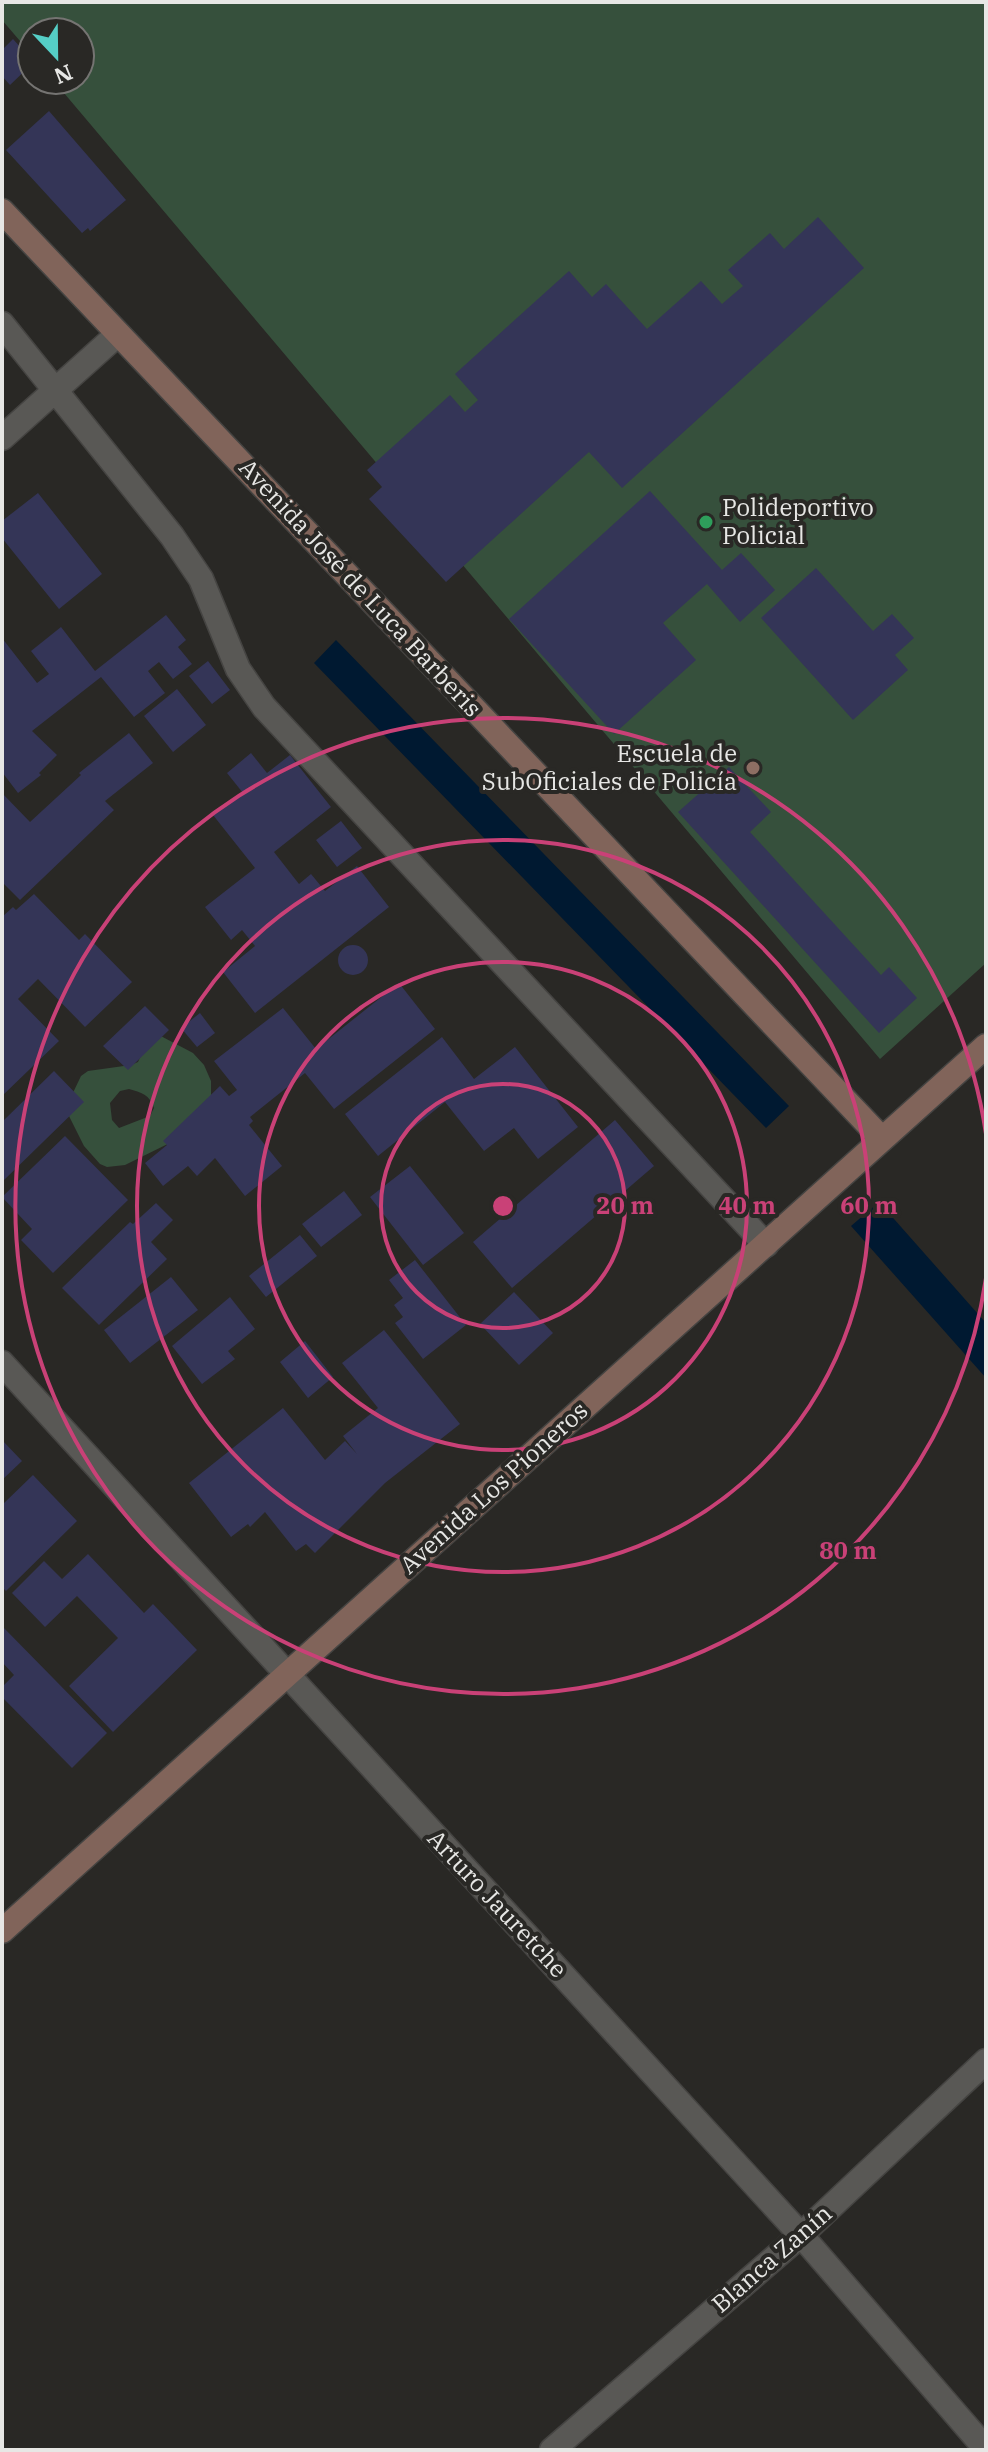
<svg xmlns="http://www.w3.org/2000/svg" width="988" height="2452" font-family="'IBM Plex Serif',serif">
<style>
.green{fill:#36503c;fill-rule:evenodd}
.water{fill:#001931}
.building{fill:#343557}
.lines{fill:none;stroke-linecap:round;stroke-linejoin:round}
.minor-casing{stroke:#454442;stroke-width:27}
.secondary-casing{stroke:#454442;stroke-width:27}
.minor{stroke:#595855;stroke-width:24}
.secondary{stroke:#81645a;stroke-width:24}
.ring{fill:none;stroke:#c94177;stroke-width:4}
.leisure-dot{fill:#2e9e5b;stroke:#292825;stroke-width:3}
.education-dot{fill:#8d6e63;stroke:#292825;stroke-width:3}
.labels{text-anchor:middle;stroke-width:8;stroke-linejoin:round;paint-order:stroke}
.poi-label{font-size:24px;fill:#e7e7e5;stroke:#292825;text-anchor:start}
.street-label{font-size:24px;fill:#e7e7e5;stroke:#292825}
.centre{fill:#c94177;stroke:#292825;stroke-width:4}
.ring-label{font-size:24px;text-anchor:middle;font-weight:bold;fill:#c94177;stroke:#292825;stroke-width:8;stroke-linejoin:round;paint-order:stroke}
</style>
<rect width="100%" height="100%" fill="#292825"/>
<path class="green" d="M 2,2 L 986,2 L 986,963 L 880,1059 L 53,80 L 80,80 L 80,32 L 32,32 L 32,55 L 2,20 Z
M 157,1034 L 193,1053 L 204,1065 L 211,1081 L 211,1099 L 186,1135 L 125,1165 L 107,1167 L 100,1164 L 84,1146 L 69,1116 L 70,1099 L 81,1076 L 88,1071 L 131,1065 L 138,1062 L 145,1046 ZM 129,1089 C 141,1092 150,1095 154,1108 L 150,1116 L 119,1128 L 112,1120 L 110,1103 L 120,1091 Z"/>
<path class="water" d="M 336,640 L 789,1106 L 766,1128 L 314,663 Z
M 879,1202 L 986,1323 L 986,1378 L 851,1226 Z"/>
<path class="building" d="M 13,39 L 32,60 L 32,64 L 10,85 L 2,76 L 2,50 Z
M 49,111 L 126,200 L 90,231 L 88,228 L 82,233 L 6,150 Z
M 818,217 L 864,268 L 622,488 L 589,452 L 446,582 L 369,499 L 382,487 L 367,470 L 450,395 L 465,412 L 478,400 L 455,374 L 569,271 L 592,297 L 606,284 L 647,329 L 701,281 L 722,304 L 743,286 L 728,270 L 770,233 L 784,249 Z
M 650,491 L 722,570 L 741,553 L 775,590 L 740,622 L 707,584 L 663,623 L 696,660 L 614,734 L 509,619 Z
M 38,493 L 102,574 L 59,609 L 2,538 L 2,521 Z
M 816,568 L 873,631 L 892,614 L 914,638 L 895,655 L 908,670 L 853,720 L 761,618 Z
M 166,615 L 186,640 L 178,647 L 192,664 L 173,679 L 159,662 L 148,671 L 165,693 L 134,717 L 101,677 L 32,731 L 57,755 L 39,773 L 41,775 L 18,793 L 2,772 L 2,638 L 37,683 L 49,674 L 31,651 L 61,627 L 95,671 Z
M 208,661 L 230,690 L 212,704 L 189,676 Z
M 177,689 L 206,725 L 173,752 L 144,716 Z
M 129,733 L 153,763 L 105,801 L 114,810 L 20,900 L 2,882 L 2,793 L 30,822 L 81,775 L 79,773 Z
M 251,753 L 267,773 L 290,755 L 331,807 L 274,852 L 299,884 L 311,874 L 325,891 L 357,866 L 389,907 L 255,1013 L 223,972 L 255,946 L 242,930 L 231,940 L 205,907 L 255,868 L 213,815 L 243,793 L 227,773 Z
M 729,767 L 771,812 L 750,832 L 881,975 L 889,967 L 917,998 L 879,1033 L 678,812 Z
M 341,821 L 362,848 L 337,867 L 316,840 Z
M 34,894 L 79,940 L 85,934 L 132,982 L 85,1027 L 38,979 L 18,999 L 59,1041 L 2,1096 L 2,917 L 13,907 L 16,910 Z
M338 960a15 15 0 1 1 30 0a15 15 0 1 1-30 0Z
M 399,983 L 435,1029 L 334,1109 L 305,1073 L 250,1117 L 253,1121 L 249,1125 L 282,1166 L 245,1196 L 215,1158 L 197,1176 L 188,1166 L 163,1186 L 145,1163 L 167,1145 L 163,1141 L 220,1086 L 229,1096 L 237,1090 L 214,1061 L 283,1008 L 316,1049 Z
M 145,1006 L 169,1030 L 128,1070 L 103,1046 Z
M 200,1013 L 215,1033 L 197,1047 L 181,1028 Z
M 442,1037 L 474,1079 L 515,1047 L 578,1127 L 538,1159 L 514,1128 L 484,1151 L 445,1102 L 378,1156 L 345,1114 Z
M 54,1071 L 84,1102 L 2,1182 L 2,1122 Z
M 615,1120 L 654,1166 L 512,1288 L 473,1242 Z
M 65,1136 L 128,1200 L 53,1273 L 21,1240 L 32,1229 L 2,1197 Z
M 410,1166 L 464,1233 L 423,1265 L 370,1197 Z
M 344,1191 L 362,1215 L 321,1247 L 302,1224 Z
M 156,1203 L 173,1220 L 151,1242 L 167,1259 L 99,1325 L 62,1288 L 130,1222 L 133,1224 Z
M 300,1235 L 317,1256 L 266,1297 L 249,1276 Z
M 415,1260 L 466,1325 L 423,1359 L 395,1323 L 403,1317 L 394,1305 L 403,1298 L 389,1280 Z
M 171,1277 L 198,1310 L 130,1363 L 104,1330 Z
M 514,1292 L 553,1333 L 519,1365 L 480,1324 Z
M 230,1297 L 255,1329 L 228,1351 L 235,1359 L 202,1384 L 172,1346 Z
M 384,1330 L 460,1424 L 385,1483 L 315,1553 L 306,1544 L 296,1551 L 265,1512 L 250,1527 L 248,1524 L 231,1537 L 189,1483 L 283,1408 L 325,1460 L 345,1441 L 357,1454 L 343,1436 L 378,1408 L 342,1363 Z
M 305,1341 L 333,1377 L 308,1398 L 280,1362 Z
M 2,1440 L 22,1461 L 2,1480 Z
M 33,1475 L 77,1521 L 6,1591 L 2,1587 L 2,1505 Z
M 88,1554 L 144,1613 L 153,1604 L 197,1650 L 113,1732 L 69,1686 L 118,1638 L 77,1596 L 45,1627 L 12,1593 L 44,1561 L 62,1579 Z
M 2,1626 L 107,1733 L 72,1768 L 2,1697 L 2,1687 L 14,1675 L 2,1662 Z"/>
<g class="lines">
<g class="minor-casing">
<path id="minor" d="M 2,324 L 172,536 L 201,579 L 238,669 L 264,707 L 766,1245
M 2,438 L 118,334
M 2,1363 L 801,2235 L 986,2449
M 552,2450 L 801,2235 L 986,2061"/>
</g>
<g class="secondary-casing">
<path id="secondary" d="M 2,211 L 882,1139
M 2,1931 L 986,1046"/>
</g>
<use href="#minor" class="minor"/>
<use href="#secondary" class="secondary"/>
</g>
<g class="ring">
<circle cx="503" cy="1206" r="122"/>
<circle cx="503" cy="1206" r="244"/>
<circle cx="503" cy="1206" r="366"/>
<path d="M986 1278A488 488 0 1 1 986 1134"/>
</g>
<circle class="leisure-dot" cx="706" cy="522" r="8"/>
<circle class="education-dot" cx="753" cy="768" r="8"/>
<g class="labels">
<g class="poi-label">
<text x="722" y="516">Polideportivo<tspan x="722" dy="28">Policial</tspan></text>
<text x="737" y="762" text-anchor="end">Escuela de<tspan x="737" dy="28">SubOficiales de Policía</tspan></text>
</g>
<g class="street-label">
<text transform="translate(360 588) rotate(47)" y="8">Avenida José de Luca Barberis</text>
<text transform="translate(494 1488) rotate(-42)" y="8">Avenida Los Pioneros</text>
<text transform="translate(497 1904) rotate(47)" y="8">Arturo Jauretche</text>
<text transform="translate(772 2259) rotate(-41)" y="8">Blanca Zanín</text>
</g>
</g>
<circle cx="503" cy="1206" r="12" class="centre"/>
<g class="ring-label">
<text x="625" y="1214">20 m</text>
<text x="747" y="1214">40 m</text>
<text x="869" y="1214">60 m</text>
<text x="848" y="1559">80 m</text>
</g>
<rect width="988" height="2452" fill="none" stroke="#e7e7e5" stroke-width="8"/>
<g transform="translate(56 56) rotate(158)"><circle r="38" fill="#292825" stroke="#757472" stroke-width="2"/>
<path d="M0-6L14 30L0 20L-14 30Z" fill="#55cec6"/>
<text y="-12" font-size="22" font-weight="bold" text-anchor="middle" fill="#e7e7e5">N</text>
</g>
</svg>
